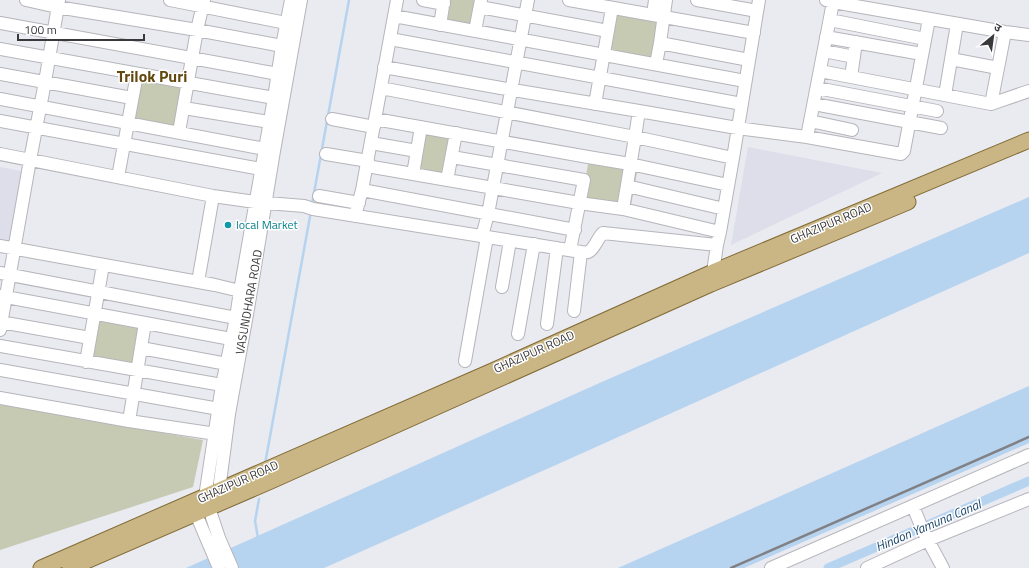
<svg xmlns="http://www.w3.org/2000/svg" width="1029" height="568" font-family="'Titillium Web','Noto Sans Devanagari',sans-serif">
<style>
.built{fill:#deddea}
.green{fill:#c7cab2}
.water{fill:#b6d3ef}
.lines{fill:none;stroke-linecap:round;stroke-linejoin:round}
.stream{stroke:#b6d3ef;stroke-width:2.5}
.canal{stroke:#b6d3ef;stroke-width:9}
.minor-casing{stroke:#b5b5bb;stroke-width:14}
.major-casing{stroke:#806b35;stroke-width:17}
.minor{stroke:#fff;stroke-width:12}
.major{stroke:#cab684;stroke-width:15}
.rail{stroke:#818185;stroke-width:2.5}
.culture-dot{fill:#0f9aa8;stroke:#fff;stroke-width:1.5}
.labels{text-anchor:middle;stroke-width:3;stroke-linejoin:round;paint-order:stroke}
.street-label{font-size:12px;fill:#39383b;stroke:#fff}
.culture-label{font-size:12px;fill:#0d838f;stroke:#fff;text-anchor:start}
.water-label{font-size:13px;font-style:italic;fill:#1b476c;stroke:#fff}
.district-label{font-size:16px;font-weight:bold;fill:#63480e;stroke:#fff}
</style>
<rect width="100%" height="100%" fill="#eaeaf1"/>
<path class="built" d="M 748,147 L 882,173 L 731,245 Z
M 0,167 L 26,172 L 11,244 L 0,242 Z"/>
<path class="green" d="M 448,0 L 477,0 L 472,29 L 444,24 Z
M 614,12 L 662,21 L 655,65 L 606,55 Z
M 138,76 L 186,85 L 179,129 L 130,119 Z
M 425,130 L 453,136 L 446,175 L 418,169 Z
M 589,159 L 638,167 L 630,211 L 581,202 Z
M 95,317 L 144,326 L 137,369 L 87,360 Z
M 0,404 L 203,440 L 193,487 L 0,550 Z"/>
<path class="water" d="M 1029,197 L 1029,253 L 910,306 L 567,460 L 324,568 L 186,568 L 604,381 Z
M 1029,386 L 1029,443 L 744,568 L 618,568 Z"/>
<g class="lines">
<path class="stream" d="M 312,204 L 349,0
M 265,464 L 311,211
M 258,538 L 255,521 L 259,499"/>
<path class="canal" d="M 828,568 L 1029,481"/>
<g class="minor-casing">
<path id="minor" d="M 26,0 L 57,7 L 197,30 L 282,46
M 170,0 L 286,23
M 423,0 L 444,4
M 569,0 L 754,33
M 697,0 L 757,11
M 826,0 L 833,2 L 1005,32 L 1029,35
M 480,7 L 608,31
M 653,15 L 655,0
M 394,16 L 745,81
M 830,20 L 925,39
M 0,23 L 278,74
M 440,25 L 444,0
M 475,31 L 481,0
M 826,37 L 922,54
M 390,39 L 742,104
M 660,43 L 749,60
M 0,49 L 274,98
M 824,51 L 854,57
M 951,59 L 998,68
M 656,64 L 660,43 L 666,0
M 384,67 L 501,88 L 639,111 L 737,128 L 807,137 L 901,154 L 904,151 L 929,19
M 820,71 L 991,104 L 1029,91
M 0,74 L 132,98
M 851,77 L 856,42
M 381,88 L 635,137 L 733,158
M 817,88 L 937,111
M 945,95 L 957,24
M 0,99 L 265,149
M 595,104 L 612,8
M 814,104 L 941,128
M 991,104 L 1005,32
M 184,108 L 269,122
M 332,119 L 374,127
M 375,119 L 588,157 L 630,164 L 728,185
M 0,121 L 261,169
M 810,121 L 852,130
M 179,132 L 197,30 L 204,0
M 807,137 L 833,2
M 371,143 L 417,151
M 0,154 L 213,196 L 255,202 L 304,206 L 313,209 L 581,252 C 583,252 587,253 588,252 C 594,250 598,237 603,233 L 717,245
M 326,154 L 368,161
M 452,157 L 584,180 L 570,250
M 367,166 L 579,203 L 623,209 L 720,232
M 413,174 L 421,127
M 118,177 L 137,74
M 447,180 L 456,133
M 627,186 L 724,209
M 362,190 L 575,230
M 319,196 L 359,203
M 623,209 L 635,137 L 639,111
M 355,216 L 362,190 L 397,0
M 482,236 L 488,214 L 528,0
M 0,246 L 215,285 L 240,291
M 0,273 L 236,318
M 712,279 L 717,245 L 720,232 L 733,158 L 759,0
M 198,282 L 213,196
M 502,287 L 510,241
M 0,296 L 231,339
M 574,311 L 581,252
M 0,322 L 90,338
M 547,324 L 557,248
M 0,330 L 30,160 L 45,82 L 59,0
M 518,334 L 534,244
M 0,346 L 222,385
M 141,348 L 227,364
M 465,361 L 487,237
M 86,362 L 103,265
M 0,370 L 219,409
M 0,398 L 129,421 L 223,435
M 129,421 L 145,323
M 913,506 L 923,531 L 943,568
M 219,568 L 196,514 L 205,497 L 222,385 L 236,318 L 240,291 L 274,98 L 282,46 L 291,0
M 232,568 L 219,538 L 209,508 L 219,490 L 229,414 L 248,309 L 274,151 L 301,0
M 771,568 L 1029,455
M 867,568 L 928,540 L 1029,499"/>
</g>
<g class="major-casing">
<path id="major" d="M 41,568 L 490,372 L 713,272 L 1029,140
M 70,568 L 273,480 L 711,284 L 908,202"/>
</g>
<use href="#minor" class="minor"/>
<use href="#major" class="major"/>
<path class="rail" d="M 731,568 L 1029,437"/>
</g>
<circle class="culture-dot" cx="228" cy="225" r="4"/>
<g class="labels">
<g class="street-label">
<text transform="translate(831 223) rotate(-23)" y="4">GHAZIPUR ROAD</text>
<text transform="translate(249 302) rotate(-80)" y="4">VASUNDHARA ROAD</text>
<text transform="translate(534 352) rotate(-24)" y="4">GHAZIPUR ROAD</text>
<text transform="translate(238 482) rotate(-24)" y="4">GHAZIPUR ROAD</text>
</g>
<g class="culture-label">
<text x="236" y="229">local Market</text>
</g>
<g class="water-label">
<text transform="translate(928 525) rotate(-23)" y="5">Hindon Yamuna Canal</text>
</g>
<g class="district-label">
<text x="152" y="82">Trilok Puri</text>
</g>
</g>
<g transform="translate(993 36) rotate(29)" stroke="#ffffff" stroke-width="3" paint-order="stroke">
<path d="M0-3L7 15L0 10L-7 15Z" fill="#39383b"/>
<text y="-6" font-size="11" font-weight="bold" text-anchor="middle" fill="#39383b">उ</text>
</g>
<path d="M18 34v6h126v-6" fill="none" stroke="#39383b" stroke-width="2"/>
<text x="24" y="34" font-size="12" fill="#39383b" stroke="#ffffff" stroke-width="3" paint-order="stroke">100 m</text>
</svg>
